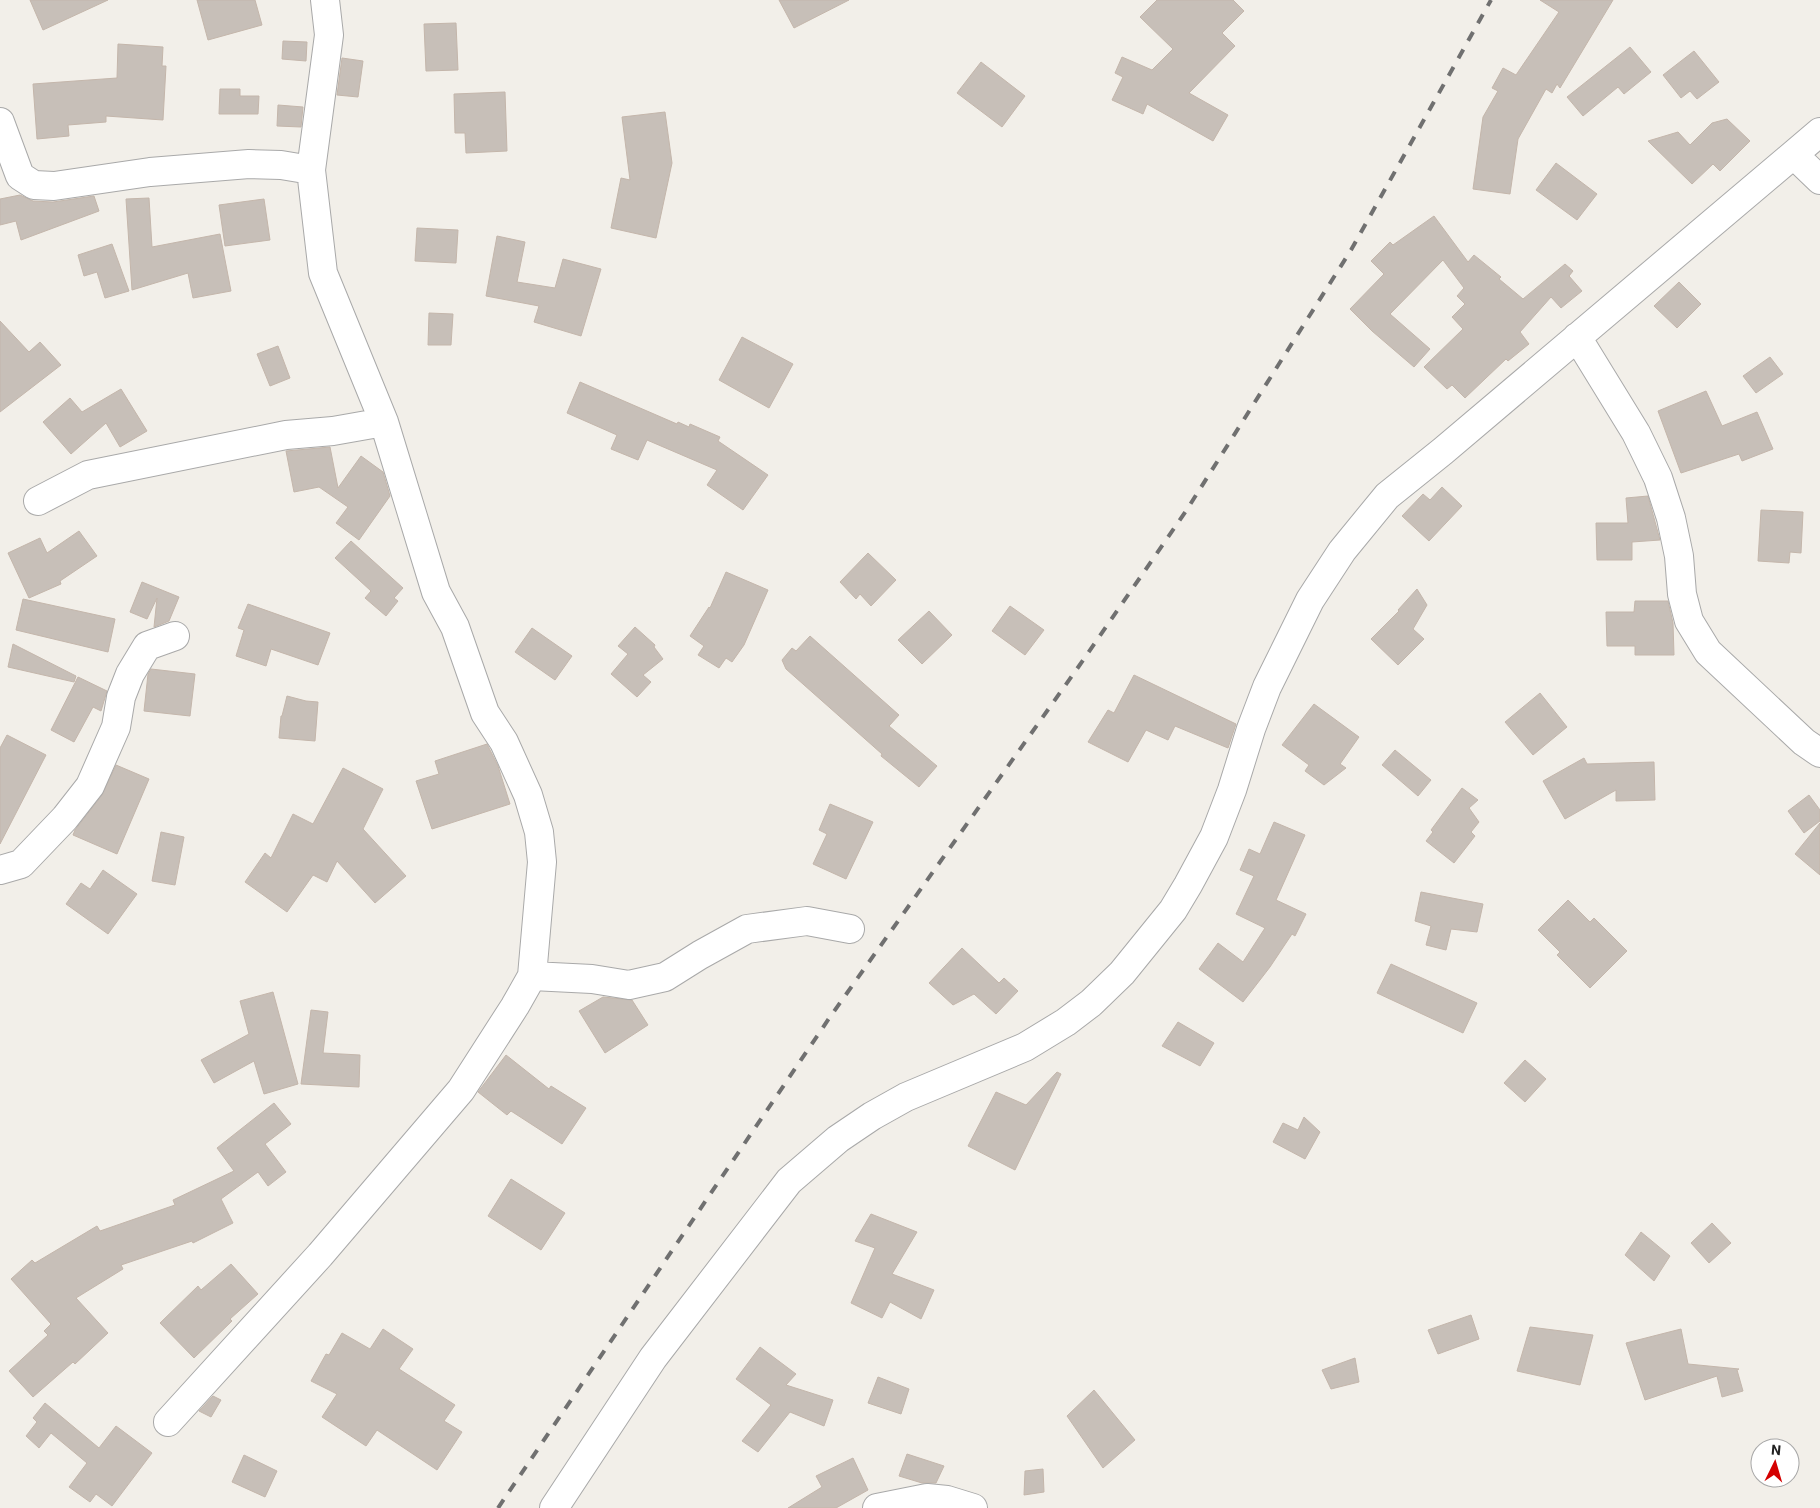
<svg xmlns="http://www.w3.org/2000/svg" width="1820" height="1508" font-family="Roboto,sans-serif">
<style>
.building{fill:#c7bfb8;stroke:#c4b6ab}
.lines{fill:none;stroke-linecap:round;stroke-linejoin:round}
.minor-casing{stroke:#a9a9a9;stroke-width:30}
.minor{stroke:#fff;stroke-width:28}
.rail{stroke:#707070;stroke-width:4;stroke-dasharray:10 10;stroke-linecap:butt}
</style>
<rect width="100%" height="100%" fill="#f2efe9"/>
<path class="building" d="M 30,0 L 108,0 L 43,30 Z
M 197,0 L 255,0 L 262,25 L 208,40 Z
M 779,0 L 849,0 L 794,28 Z
M 1157,0 L 1233,0 L 1244,11 L 1222,33 L 1235,46 L 1189,93 L 1228,115 L 1213,141 L 1147,104 L 1143,114 L 1112,100 L 1123,77 L 1115,73 L 1122,57 L 1152,70 L 1173,49 L 1140,17 Z
M 1540,0 L 1613,0 L 1560,88 L 1557,84 L 1552,93 L 1546,89 L 1518,139 L 1510,194 L 1473,189 L 1483,117 L 1498,91 L 1492,88 L 1503,68 L 1516,75 L 1559,12 Z
M 456,23 L 458,70 L 426,71 L 424,24 Z
M 283,41 L 307,42 L 306,61 L 282,59 Z
M 118,44 L 163,47 L 162,66 L 166,66 L 163,120 L 106,116 L 106,122 L 68,125 L 69,136 L 37,139 L 33,84 L 117,78 Z
M 1630,47 L 1651,72 L 1624,94 L 1618,87 L 1583,116 L 1567,97 Z
M 1694,51 L 1719,82 L 1697,99 L 1690,91 L 1681,98 L 1663,75 Z
M 342,58 L 363,61 L 358,97 L 337,95 Z
M 981,62 L 1025,96 L 1002,127 L 957,93 Z
M 220,89 L 240,89 L 240,96 L 259,96 L 258,114 L 219,114 Z
M 505,92 L 507,151 L 466,153 L 465,133 L 455,133 L 454,94 Z
M 278,105 L 303,107 L 301,127 L 277,126 Z
M 665,112 L 672,163 L 656,238 L 611,228 L 621,178 L 630,180 L 622,117 Z
M 1727,119 L 1750,141 L 1720,171 L 1713,164 L 1692,184 L 1648,141 L 1678,132 L 1690,145 L 1712,123 Z
M 1556,163 L 1597,194 L 1577,220 L 1536,190 Z
M 20,195 L 33,201 L 53,202 L 94,196 L 99,211 L 21,240 L 16,221 L 0,225 L 0,199 Z
M 149,198 L 152,247 L 220,234 L 231,291 L 193,298 L 188,273 L 132,290 L 126,199 Z
M 264,199 L 270,240 L 225,246 L 219,205 Z
M 1434,216 L 1468,262 L 1474,255 L 1501,277 L 1499,279 L 1523,299 L 1565,264 L 1573,271 L 1569,276 L 1582,291 L 1561,308 L 1551,297 L 1520,332 L 1529,344 L 1508,361 L 1506,359 L 1465,398 L 1452,385 L 1447,389 L 1424,367 L 1463,329 L 1452,317 L 1465,304 L 1457,296 L 1464,288 L 1443,260 L 1390,314 L 1430,349 L 1414,367 L 1372,331 L 1350,309 L 1384,274 L 1371,261 L 1390,242 L 1393,245 Z
M 417,228 L 458,230 L 456,263 L 415,261 Z
M 497,236 L 525,242 L 517,282 L 555,288 L 563,259 L 601,269 L 581,336 L 534,322 L 539,306 L 486,296 Z
M 112,244 L 129,291 L 105,298 L 97,272 L 84,276 L 78,255 Z
M 1679,282 L 1701,304 L 1677,328 L 1654,306 Z
M 429,313 L 453,314 L 451,345 L 428,345 Z
M 0,321 L 29,352 L 40,342 L 61,365 L 0,412 Z
M 742,337 L 793,364 L 769,408 L 719,380 Z
M 278,346 L 290,378 L 270,386 L 257,354 Z
M 1770,357 L 1783,374 L 1756,393 L 1743,376 Z
M 580,382 L 677,424 L 678,422 L 689,427 L 690,424 L 720,437 L 718,441 L 768,475 L 743,510 L 707,485 L 717,470 L 647,440 L 638,460 L 611,449 L 617,435 L 567,413 Z
M 121,389 L 147,431 L 120,447 L 106,423 L 71,454 L 43,422 L 70,398 L 82,412 Z
M 1706,391 L 1722,426 L 1757,412 L 1773,449 L 1742,461 L 1739,454 L 1681,473 L 1658,411 Z
M 330,447 L 338,488 L 361,456 L 383,472 L 390,496 L 359,540 L 336,523 L 348,507 L 319,487 L 294,492 L 286,451 Z
M 1442,487 L 1462,506 L 1429,541 L 1402,516 L 1423,494 L 1430,500 Z
M 1648,496 L 1660,540 L 1632,542 L 1632,560 L 1597,560 L 1596,523 L 1628,523 L 1626,498 Z
M 1761,510 L 1803,512 L 1801,553 L 1790,552 L 1789,563 L 1758,561 Z
M 79,531 L 97,556 L 60,581 L 61,584 L 29,598 L 8,553 L 40,538 L 47,553 Z
M 351,541 L 403,588 L 394,598 L 398,601 L 386,616 L 365,598 L 371,591 L 335,558 Z
M 868,553 L 896,580 L 871,606 L 860,594 L 856,599 L 840,582 Z
M 726,572 L 768,590 L 744,645 L 732,662 L 726,658 L 719,668 L 698,655 L 704,646 L 690,636 L 709,607 L 710,608 Z
M 142,582 L 179,597 L 169,621 L 154,627 L 157,598 L 147,619 L 130,612 Z
M 1417,589 L 1427,605 L 1413,629 L 1424,639 L 1398,665 L 1371,639 L 1399,611 L 1398,610 Z
M 23,599 L 115,619 L 108,652 L 16,630 Z
M 1635,601 L 1668,601 L 1673,623 L 1674,655 L 1635,655 L 1635,646 L 1607,646 L 1606,612 L 1634,612 Z
M 248,604 L 330,633 L 318,665 L 271,649 L 266,666 L 236,656 L 244,630 L 238,628 Z
M 1010,606 L 1044,630 L 1025,655 L 992,631 Z
M 929,611 L 952,635 L 922,664 L 898,640 Z
M 635,627 L 655,645 L 654,647 L 663,659 L 643,675 L 651,682 L 637,697 L 611,674 L 628,654 L 618,646 Z
M 532,628 L 572,656 L 555,680 L 515,652 Z
M 810,636 L 899,715 L 889,726 L 937,766 L 919,787 L 881,756 L 882,754 L 786,669 L 782,660 L 792,648 L 796,651 Z
M 13,644 L 76,676 L 74,682 L 8,667 Z
M 151,669 L 195,674 L 190,716 L 144,711 L 148,674 Z
M 1134,675 L 1236,724 L 1228,748 L 1175,726 L 1168,740 L 1146,730 L 1128,762 L 1088,742 L 1108,710 L 1114,713 Z
M 78,677 L 107,691 L 101,711 L 93,707 L 74,742 L 51,730 Z
M 1540,693 L 1567,727 L 1533,755 L 1505,722 Z
M 287,696 L 306,701 L 318,702 L 315,741 L 279,738 L 281,716 L 282,716 Z
M 1314,704 L 1359,737 L 1340,764 L 1346,768 L 1324,785 L 1305,771 L 1309,765 L 1282,745 Z
M 7,735 L 46,755 L 0,844 L 0,748 Z
M 487,744 L 498,766 L 510,804 L 432,829 L 416,781 L 439,774 L 435,761 Z
M 1395,750 L 1431,780 L 1418,796 L 1382,765 Z
M 1584,758 L 1587,764 L 1654,762 L 1655,800 L 1616,801 L 1616,790 L 1565,819 L 1543,781 Z
M 116,765 L 149,779 L 117,854 L 73,835 L 75,830 L 102,795 Z
M 343,768 L 383,789 L 363,829 L 406,876 L 375,903 L 337,861 L 327,882 L 313,875 L 287,912 L 245,882 L 265,853 L 271,858 L 293,814 L 313,824 Z
M 1462,788 L 1478,800 L 1469,808 L 1479,822 L 1471,832 L 1475,836 L 1454,863 L 1426,841 L 1433,832 L 1431,830 Z
M 1809,795 L 1820,810 L 1820,821 L 1804,833 L 1788,811 Z
M 830,804 L 873,822 L 846,879 L 813,864 L 827,834 L 819,830 Z
M 1274,822 L 1305,835 L 1276,900 L 1306,914 L 1295,936 L 1292,934 L 1270,967 L 1243,1002 L 1199,969 L 1218,943 L 1243,962 L 1265,928 L 1236,914 L 1254,876 L 1240,870 L 1249,849 L 1260,854 Z
M 1820,823 L 1820,875 L 1795,854 Z
M 161,832 L 184,837 L 175,885 L 152,881 Z
M 103,870 L 137,894 L 108,934 L 66,904 L 81,883 L 90,889 Z
M 1421,892 L 1483,904 L 1477,932 L 1451,929 L 1446,950 L 1426,945 L 1431,926 L 1415,921 Z
M 1568,900 L 1590,922 L 1594,918 L 1627,951 L 1590,988 L 1557,955 L 1560,952 L 1538,930 Z
M 962,948 L 999,983 L 1004,978 L 1018,991 L 996,1014 L 974,994 L 953,1005 L 929,983 Z
M 1391,964 L 1477,1003 L 1463,1033 L 1377,993 Z
M 273,992 L 298,1084 L 264,1094 L 254,1061 L 214,1083 L 201,1060 L 249,1034 L 240,1001 Z
M 603,997 L 632,1000 L 648,1025 L 605,1053 L 579,1011 Z
M 311,1010 L 328,1012 L 323,1053 L 360,1055 L 359,1087 L 301,1084 Z
M 1178,1022 L 1214,1043 L 1200,1066 L 1162,1046 Z
M 506,1055 L 549,1089 L 551,1086 L 586,1108 L 562,1144 L 511,1111 L 507,1115 L 478,1092 Z
M 1525,1060 L 1546,1079 L 1525,1102 L 1504,1083 Z
M 1057,1072 L 1061,1074 L 1015,1170 L 968,1146 L 996,1092 L 1026,1105 Z
M 274,1103 L 291,1124 L 265,1144 L 286,1172 L 268,1186 L 258,1172 L 221,1199 L 233,1223 L 193,1243 L 192,1241 L 121,1265 L 123,1269 L 76,1298 L 108,1333 L 75,1364 L 73,1362 L 33,1397 L 9,1371 L 48,1335 L 44,1331 L 51,1324 L 11,1279 L 32,1260 L 35,1263 L 97,1226 L 100,1231 L 175,1205 L 173,1200 L 234,1171 L 217,1148 Z
M 1304,1117 L 1320,1132 L 1305,1159 L 1273,1142 L 1283,1123 L 1298,1130 Z
M 511,1179 L 565,1213 L 541,1250 L 488,1216 Z
M 871,1214 L 917,1232 L 892,1274 L 934,1290 L 921,1319 L 890,1302 L 882,1318 L 851,1303 L 875,1248 L 855,1241 Z
M 1712,1223 L 1731,1243 L 1709,1263 L 1691,1243 Z
M 1641,1232 L 1670,1256 L 1654,1281 L 1625,1255 Z
M 231,1264 L 258,1294 L 230,1319 L 232,1321 L 194,1358 L 160,1323 L 198,1286 L 201,1290 Z
M 1471,1315 L 1479,1339 L 1438,1354 L 1428,1330 Z
M 1530,1327 L 1593,1335 L 1580,1385 L 1517,1371 Z
M 383,1329 L 413,1349 L 399,1369 L 455,1405 L 444,1421 L 462,1432 L 437,1470 L 377,1430 L 366,1446 L 322,1417 L 337,1394 L 311,1381 L 326,1354 L 329,1355 L 342,1333 L 370,1349 Z
M 1681,1329 L 1688,1364 L 1739,1369 L 1737,1370 L 1743,1391 L 1722,1397 L 1717,1376 L 1645,1400 L 1626,1343 Z
M 760,1347 L 796,1374 L 786,1385 L 833,1400 L 824,1426 L 790,1412 L 758,1452 L 742,1441 L 771,1405 L 736,1379 Z
M 1355,1358 L 1359,1382 L 1331,1389 L 1322,1370 Z
M 878,1377 L 909,1389 L 901,1414 L 868,1403 Z
M 1094,1390 L 1135,1440 L 1103,1468 L 1067,1416 Z
M 213,1396 L 221,1400 L 211,1417 L 199,1411 Z
M 45,1403 L 99,1448 L 116,1426 L 152,1453 L 112,1506 L 96,1494 L 90,1502 L 69,1487 L 87,1463 L 51,1433 L 39,1448 L 26,1436 L 37,1422 L 33,1418 Z
M 907,1454 L 944,1466 L 936,1483 L 922,1483 L 899,1476 Z
M 244,1455 L 277,1471 L 265,1497 L 232,1482 Z
M 853,1458 L 868,1490 L 836,1508 L 788,1508 L 822,1487 L 816,1476 Z
M 1043,1469 L 1044,1492 L 1024,1495 L 1025,1471 Z"/>
<g class="lines">
<g class="minor-casing">
<path id="minor" d="M 0,122 L 20,176 L 34,185 L 54,186 L 150,172 L 249,164 L 281,165 L 311,170
M 1794,155 L 1820,180
M 1577,337 L 1636,433 L 1658,478 L 1671,518 L 1679,556 L 1682,594 L 1689,621 L 1708,652 L 1804,742 L 1820,753
M 38,501 L 88,475 L 286,435 L 333,431 L 384,422
M 0,870 L 21,864 L 65,818 L 90,786 L 116,727 L 121,697 L 130,674 L 147,646 L 175,636
M 532,976 L 592,979 L 629,985 L 665,977 L 700,955 L 747,929 L 807,921 L 850,929
M 168,1422 L 320,1255 L 461,1090 L 515,1006 L 532,976 L 542,862 L 539,832 L 528,795 L 504,742 L 485,713 L 455,627 L 436,592 L 384,422 L 323,273 L 311,170 L 329,35 L 325,0
M 554,1508 L 653,1358 L 789,1181 L 838,1139 L 872,1116 L 906,1097 L 1025,1047 L 1066,1022 L 1091,1003 L 1122,973 L 1173,910 L 1188,885 L 1214,837 L 1232,790 L 1251,729 L 1267,687 L 1310,600 L 1342,551 L 1387,496 L 1443,451 L 1820,132
M 877,1508 L 927,1498 L 947,1500 L 973,1508"/>
</g>
<use href="#minor" class="minor"/>
<path class="rail" d="M 498,1508 L 830,1017 L 1079,666 L 1186,511 L 1351,250 L 1491,0"/>
</g>
<g transform="translate(1775 1463) rotate(5)"><circle r="24" fill="#ffffff" stroke="#a7a7a7"/>
<path d="M0-4L9 19L0 12L-9 19Z" fill="#d40000"/>
<text y="-8" font-size="14" font-weight="bold" text-anchor="middle" fill="#222222">N</text>
</g>
</svg>
